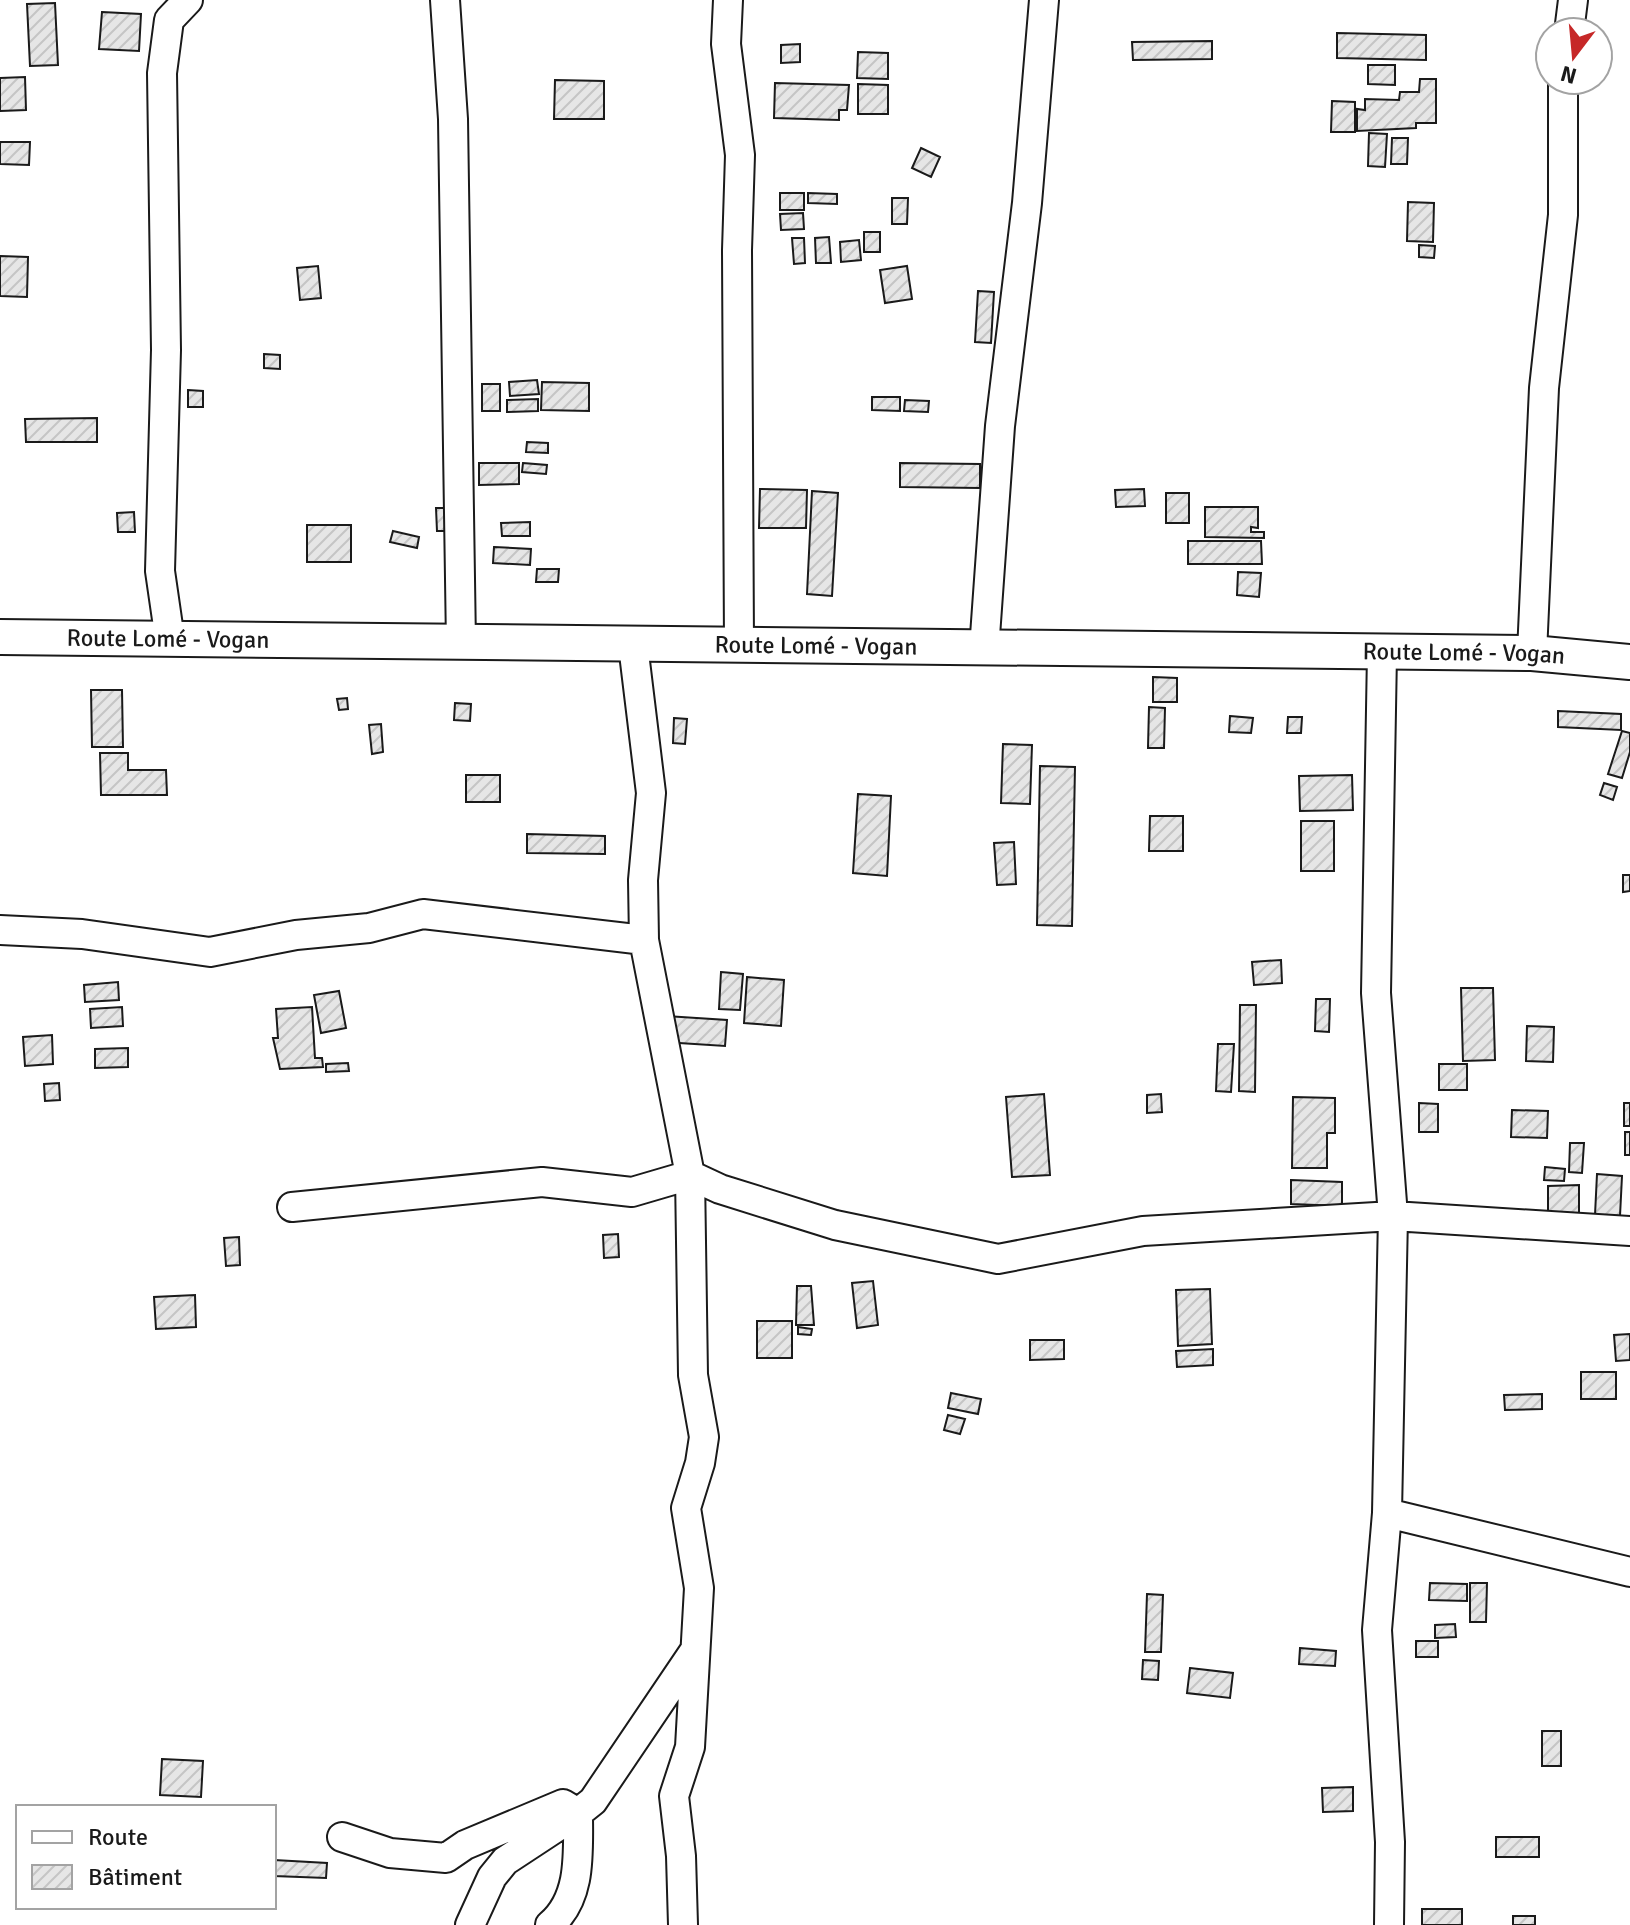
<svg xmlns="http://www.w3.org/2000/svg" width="1630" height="1925" font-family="Signika,sans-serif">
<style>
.building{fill:url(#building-hatch);stroke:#1a1a1a;stroke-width:2}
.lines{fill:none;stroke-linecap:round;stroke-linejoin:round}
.minor-casing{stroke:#1a1a1a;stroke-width:32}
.major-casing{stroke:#1a1a1a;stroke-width:38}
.minor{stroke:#fff;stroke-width:28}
.major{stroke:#fff;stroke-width:34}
.labels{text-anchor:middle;stroke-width:6;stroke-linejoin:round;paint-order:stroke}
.street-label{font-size:24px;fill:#1a1a1a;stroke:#fff}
</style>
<defs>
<pattern id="building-hatch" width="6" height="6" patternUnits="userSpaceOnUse" patternTransform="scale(2)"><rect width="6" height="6" fill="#e6e6e6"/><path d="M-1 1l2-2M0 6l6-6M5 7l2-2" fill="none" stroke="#c5c5c5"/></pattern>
</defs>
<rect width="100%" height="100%" fill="#fff"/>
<path class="building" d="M 55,3 L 58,65 L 30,66 L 27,4 Z
M 102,12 L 141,14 L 139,51 L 99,49 Z
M 1337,33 L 1426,35 L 1426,60 L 1337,58 Z
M 1212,41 L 1212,59 L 1133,60 L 1132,42 Z
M 800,44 L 800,62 L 781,63 L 781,45 Z
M 858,52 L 888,53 L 888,79 L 857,78 Z
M 1368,65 L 1395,65 L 1395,85 L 1368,84 Z
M 25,77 L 26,110 L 0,111 L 0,78 Z
M 1420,79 L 1436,79 L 1436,123 L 1416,123 L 1416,128 L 1357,131 L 1357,109 L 1365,110 L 1365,99 L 1399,100 L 1400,92 L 1419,92 Z
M 555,80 L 604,81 L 604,119 L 554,119 Z
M 775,83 L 849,85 L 847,110 L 839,110 L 839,120 L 774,118 Z
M 858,84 L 888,85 L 888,114 L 858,114 Z
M 1332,101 L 1355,102 L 1355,132 L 1331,132 Z
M 1369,133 L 1387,134 L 1385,167 L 1368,166 Z
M 1392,138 L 1408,138 L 1407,164 L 1391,164 Z
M 0,142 L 30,142 L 29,165 L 0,164 Z
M 921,148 L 940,157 L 931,177 L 912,168 Z
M 780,193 L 804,193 L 804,210 L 780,210 Z
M 808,193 L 837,194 L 837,204 L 808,203 Z
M 892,198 L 908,198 L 907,224 L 892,224 Z
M 1408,202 L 1434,203 L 1433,242 L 1407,241 Z
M 803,213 L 804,229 L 781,230 L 780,214 Z
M 864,232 L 880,232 L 880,252 L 864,252 Z
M 829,237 L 831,263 L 816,263 L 815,238 Z
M 792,238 L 804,238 L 805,263 L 794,264 Z
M 859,240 L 861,260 L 841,262 L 840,242 Z
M 1419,245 L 1435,246 L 1434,258 L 1419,257 Z
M 0,256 L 28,257 L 27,297 L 0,296 Z
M 318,266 L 321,298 L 300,300 L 297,268 Z
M 907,266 L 912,299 L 885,303 L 880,270 Z
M 978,291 L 994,292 L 991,343 L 975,342 Z
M 264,354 L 280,355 L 280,369 L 264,368 Z
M 537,380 L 539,394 L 510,396 L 509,382 Z
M 542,382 L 589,383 L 589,411 L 541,410 Z
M 482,384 L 500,384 L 500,411 L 482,411 Z
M 188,390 L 203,391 L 203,407 L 188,407 Z
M 872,397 L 900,397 L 900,411 L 872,410 Z
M 538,399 L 538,411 L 507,412 L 507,400 Z
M 905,400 L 929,401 L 928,412 L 904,411 Z
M 97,418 L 97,442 L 26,442 L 25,419 Z
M 527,442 L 548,443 L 548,453 L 526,452 Z
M 479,463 L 519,463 L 519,484 L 479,485 Z
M 523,463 L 547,465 L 546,474 L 522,472 Z
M 900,463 L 980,464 L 980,488 L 900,487 Z
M 760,489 L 807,490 L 806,528 L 759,528 Z
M 1144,489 L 1145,506 L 1116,507 L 1115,490 Z
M 812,491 L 838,493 L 832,596 L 807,594 Z
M 1166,493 L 1189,493 L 1189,523 L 1166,523 Z
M 1205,507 L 1258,507 L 1258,528 L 1251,527 L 1251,532 L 1264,532 L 1264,538 L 1205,537 Z
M 436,508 L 449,508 L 449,531 L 437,531 Z
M 134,512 L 135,532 L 118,532 L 117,513 Z
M 530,522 L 530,536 L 502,536 L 501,523 Z
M 307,525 L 351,525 L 351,562 L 307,562 Z
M 393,531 L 419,537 L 417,548 L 390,542 Z
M 1188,541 L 1261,541 L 1262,564 L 1188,564 Z
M 494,547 L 531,549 L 530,565 L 493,563 Z
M 537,569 L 559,569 L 558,582 L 536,582 Z
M 1238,572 L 1261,573 L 1259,597 L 1237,595 Z
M 1153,677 L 1177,678 L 1177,702 L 1153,702 Z
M 91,690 L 122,690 L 123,747 L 92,747 Z
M 347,698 L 348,709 L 339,710 L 337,699 Z
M 455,703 L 471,704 L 470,721 L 454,720 Z
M 1149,707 L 1165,708 L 1164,748 L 1148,748 Z
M 1558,711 L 1621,714 L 1621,730 L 1558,727 Z
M 1230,716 L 1253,718 L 1251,733 L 1229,732 Z
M 1288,717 L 1302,717 L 1301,733 L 1287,733 Z
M 674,718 L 687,719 L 685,744 L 673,743 Z
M 381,724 L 383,752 L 372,754 L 369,725 Z
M 1622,731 L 1630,733 L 1630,752 L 1622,778 L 1608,774 Z
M 1003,744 L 1032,745 L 1030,804 L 1001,803 Z
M 100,753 L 128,753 L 128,770 L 166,770 L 167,795 L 101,795 Z
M 1040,766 L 1075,767 L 1072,926 L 1037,925 Z
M 466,775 L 500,775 L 500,802 L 466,802 Z
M 1352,775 L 1353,810 L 1300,811 L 1299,776 Z
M 1604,783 L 1617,787 L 1613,800 L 1600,795 Z
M 858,794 L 891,796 L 887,876 L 853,873 Z
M 1150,816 L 1183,816 L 1183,851 L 1149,851 Z
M 1301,821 L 1334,821 L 1334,871 L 1301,871 Z
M 527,834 L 605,836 L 605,854 L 527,853 Z
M 1014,842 L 1016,884 L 997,885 L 994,843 Z
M 1623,875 L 1630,875 L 1630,891 L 1623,892 Z
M 1281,960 L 1282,983 L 1254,985 L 1252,962 Z
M 721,972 L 743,974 L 740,1010 L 719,1009 Z
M 747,977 L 784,980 L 781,1026 L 744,1023 Z
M 118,982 L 119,1000 L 85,1002 L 84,985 Z
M 1461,988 L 1493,988 L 1495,1060 L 1463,1061 Z
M 339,991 L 346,1028 L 321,1033 L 314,995 Z
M 1316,999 L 1330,999 L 1329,1032 L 1315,1031 Z
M 1240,1005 L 1256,1005 L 1255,1092 L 1239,1091 Z
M 122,1007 L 123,1026 L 91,1028 L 90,1009 Z
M 312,1007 L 315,1058 L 322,1058 L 323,1067 L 280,1069 L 273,1038 L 278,1038 L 276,1009 Z
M 666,1016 L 727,1020 L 725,1046 L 664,1042 Z
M 1527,1026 L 1554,1027 L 1553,1062 L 1526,1061 Z
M 52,1035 L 53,1064 L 25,1066 L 23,1037 Z
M 1218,1044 L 1234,1044 L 1231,1092 L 1216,1091 Z
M 128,1048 L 128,1067 L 95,1068 L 95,1049 Z
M 348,1063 L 349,1071 L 326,1072 L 326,1064 Z
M 1439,1064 L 1467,1064 L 1467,1090 L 1439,1090 Z
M 59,1083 L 60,1100 L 45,1101 L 44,1084 Z
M 1044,1094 L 1050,1175 L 1012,1177 L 1006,1097 Z
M 1161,1094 L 1162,1112 L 1147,1113 L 1147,1095 Z
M 1293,1097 L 1335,1098 L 1335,1133 L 1327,1133 L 1327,1168 L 1292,1168 Z
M 1419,1103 L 1438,1104 L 1438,1132 L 1419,1132 Z
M 1624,1103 L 1630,1103 L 1630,1126 L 1624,1126 Z
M 1512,1110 L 1548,1111 L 1547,1138 L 1511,1137 Z
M 1625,1132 L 1630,1132 L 1630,1155 L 1625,1155 Z
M 1570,1143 L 1584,1143 L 1582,1173 L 1569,1172 Z
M 1545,1167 L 1565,1169 L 1564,1181 L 1544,1180 Z
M 1597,1174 L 1622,1176 L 1620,1216 L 1595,1215 Z
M 1291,1180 L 1342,1182 L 1342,1206 L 1291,1204 Z
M 1579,1185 L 1579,1216 L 1548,1217 L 1548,1186 Z
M 618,1234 L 619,1257 L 604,1258 L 603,1235 Z
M 239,1237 L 240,1265 L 226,1266 L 224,1238 Z
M 873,1281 L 878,1325 L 857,1328 L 852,1283 Z
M 797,1286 L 811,1286 L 814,1325 L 796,1325 Z
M 1210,1289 L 1212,1344 L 1178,1346 L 1176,1290 Z
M 195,1295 L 196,1327 L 156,1329 L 154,1297 Z
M 757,1321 L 792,1321 L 792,1358 L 757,1358 Z
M 798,1327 L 812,1329 L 811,1335 L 798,1334 Z
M 1630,1334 L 1630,1360 L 1616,1361 L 1614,1335 Z
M 1030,1340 L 1064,1340 L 1064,1359 L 1030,1360 Z
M 1213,1349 L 1213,1365 L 1177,1367 L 1176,1351 Z
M 1581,1372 L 1616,1372 L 1616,1399 L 1581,1399 Z
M 951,1393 L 981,1399 L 978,1414 L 948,1408 Z
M 1542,1394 L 1542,1409 L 1505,1410 L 1504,1395 Z
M 948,1415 L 965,1419 L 960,1434 L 944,1430 Z
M 1430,1583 L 1467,1584 L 1467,1601 L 1429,1600 Z
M 1470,1583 L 1487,1583 L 1486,1622 L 1470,1622 Z
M 1147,1594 L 1163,1595 L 1161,1652 L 1145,1652 Z
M 1455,1624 L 1456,1637 L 1435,1638 L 1435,1625 Z
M 1416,1641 L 1438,1641 L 1438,1657 L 1416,1657 Z
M 1300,1648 L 1336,1651 L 1335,1666 L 1299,1664 Z
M 1143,1660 L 1159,1661 L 1158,1680 L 1142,1679 Z
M 1190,1668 L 1233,1673 L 1230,1698 L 1187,1693 Z
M 1542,1731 L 1561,1731 L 1561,1766 L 1542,1766 Z
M 162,1759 L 203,1761 L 201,1797 L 160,1795 Z
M 1353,1787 L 1353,1811 L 1323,1812 L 1322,1788 Z
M 1496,1837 L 1539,1837 L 1539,1857 L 1496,1857 Z
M 274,1860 L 327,1863 L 326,1878 L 274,1876 Z
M 1422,1909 L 1462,1909 L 1462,1925 L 1422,1925 Z
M 1513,1916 L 1535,1916 L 1535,1925 L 1513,1925 Z"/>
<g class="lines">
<g class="minor-casing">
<path id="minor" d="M 445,0 L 453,119 L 461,644
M 728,0 L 726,44 L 740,155 L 737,250 L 739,645
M 1569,32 L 1573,0
M 170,640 L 160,571 L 166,350 L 162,73 L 169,20 L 188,0
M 633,645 L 651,793 L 643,880 L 644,940 L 690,1175 L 693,1375 L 704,1437 L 700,1463 L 686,1508 L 699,1588 L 690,1747 L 674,1796 L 681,1856 L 683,1925
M 984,650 L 1000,426 L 1027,203 L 1044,0
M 1382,653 L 1376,993 L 1393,1216 L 1387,1513 L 1377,1630 L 1390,1842 L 1389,1925
M 1532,653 L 1544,388 L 1563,215 L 1563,80
M 0,930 L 82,934 L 210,952 L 296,935 L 369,928 L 423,914 L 644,940
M 292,1207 L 542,1182 L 632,1192 L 690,1175 L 720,1189 L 835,1225 L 998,1259 L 1143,1231 L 1393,1216 L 1630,1231
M 1387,1513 L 1630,1572
M 342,1837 L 390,1853 L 446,1858 L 465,1845 L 563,1804 L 578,1813 L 505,1861 L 492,1877 L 470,1925
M 550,1925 C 582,1898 578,1853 578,1813 L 593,1801 L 693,1653"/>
</g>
<g class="major-casing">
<g id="major">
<path id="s1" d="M 0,637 L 1532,653 L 1630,662"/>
</g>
</g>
<use href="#minor" class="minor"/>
<use href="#major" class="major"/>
</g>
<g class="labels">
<g class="street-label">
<text dy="8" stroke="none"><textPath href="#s1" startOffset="168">Route Lomé - Vogan</textPath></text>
<text dy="8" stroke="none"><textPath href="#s1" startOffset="816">Route Lomé - Vogan</textPath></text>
<text dy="8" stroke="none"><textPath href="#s1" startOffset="1464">Route Lomé - Vogan</textPath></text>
</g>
</g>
<rect x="16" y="1805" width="260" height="104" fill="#ffffff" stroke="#a3a3a3" stroke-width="2"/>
<rect x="32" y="1831" width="40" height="12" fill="#ffffff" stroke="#a3a3a3" stroke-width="2"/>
<text x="88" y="1845" font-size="24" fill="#1a1a1a">Route</text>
<rect x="32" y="1865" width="40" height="24" fill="url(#building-hatch)" stroke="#a3a3a3" stroke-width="2"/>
<text x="88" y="1885" font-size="24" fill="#1a1a1a">Bâtiment</text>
<g transform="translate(1574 56) rotate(196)"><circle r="38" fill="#ffffff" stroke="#a3a3a3" stroke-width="2"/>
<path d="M0-6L14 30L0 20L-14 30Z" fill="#c62828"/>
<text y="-12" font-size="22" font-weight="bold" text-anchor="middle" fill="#1a1a1a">N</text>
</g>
</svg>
